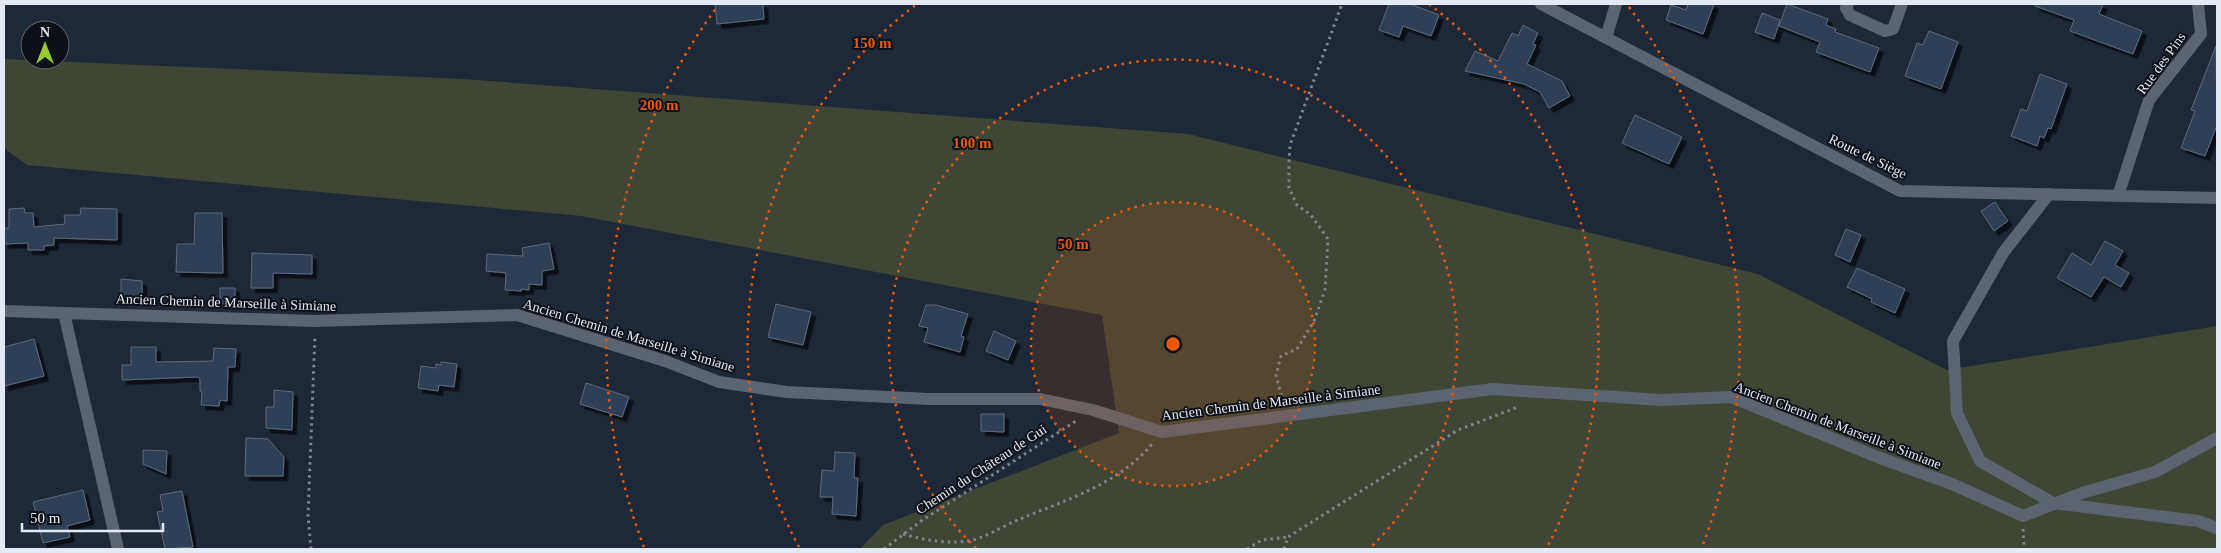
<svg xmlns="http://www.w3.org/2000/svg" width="2221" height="553" font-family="Georgia,serif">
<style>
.green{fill:#3f4635}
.building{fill:#2f3f58;stroke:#5e697a;filter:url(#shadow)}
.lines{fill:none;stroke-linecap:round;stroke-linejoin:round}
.path{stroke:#7e8591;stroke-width:3;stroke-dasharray:2.5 4;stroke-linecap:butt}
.minor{stroke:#5c6470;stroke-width:12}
.ring{fill:none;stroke:#e8590c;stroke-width:2.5;stroke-dasharray:2.5 5}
.labels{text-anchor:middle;stroke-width:4;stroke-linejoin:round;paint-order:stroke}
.street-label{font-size:14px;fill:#e4eaf4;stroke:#0d1117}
.centre{fill:#e8590c;stroke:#0d1117;stroke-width:2.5}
.ring-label{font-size:15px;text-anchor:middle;font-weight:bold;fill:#e8590c;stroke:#0d1117;stroke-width:4;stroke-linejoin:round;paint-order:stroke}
</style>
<defs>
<filter id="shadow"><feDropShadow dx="4.5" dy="4.5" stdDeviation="0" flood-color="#0009"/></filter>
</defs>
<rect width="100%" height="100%" fill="#1f2836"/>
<path class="green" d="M 4,59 L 463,79 L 1188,134 L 1758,274 L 1947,370 L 2217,326 L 2217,549 L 860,549 L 883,525 L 1119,433 L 1102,315 L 581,216 L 27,165 L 4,148 Z"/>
<path class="building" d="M 715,4 L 763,4 L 764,19 L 717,24 Z
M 1389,4 L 1410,4 L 1439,15 L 1431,36 L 1403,26 L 1399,37 L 1379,30 Z
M 1688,4 L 1714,4 L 1703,34 L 1666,20 L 1671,5 L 1686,10 Z
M 1787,4 L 1828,19 L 1826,25 L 1836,29 L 1835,32 L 1879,48 L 1870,72 L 1816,52 L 1820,42 L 1779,26 Z
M 2035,4 L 2103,4 L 2099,14 L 2142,31 L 2133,54 L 2070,31 L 2074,20 L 2035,6 Z
M 1762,13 L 1780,20 L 1774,39 L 1755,32 Z
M 1523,25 L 1538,33 L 1533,44 L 1536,45 L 1527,64 L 1562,81 L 1570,96 L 1549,108 L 1540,92 L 1524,84 L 1465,71 L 1475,51 L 1498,61 L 1512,33 L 1518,36 Z
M 1929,31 L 1958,42 L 1941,89 L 1905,76 L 1917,43 L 1923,45 Z
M 2216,46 L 2217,125 L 2205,156 L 2181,148 L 2195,111 L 2191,110 Z
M 2040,74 L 2067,84 L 2051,129 L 2048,128 L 2044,138 L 2040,136 L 2037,146 L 2011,136 L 2021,109 L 2027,111 Z
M 1635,115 L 1682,137 L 1669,164 L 1622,143 Z
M 1995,202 L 2008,221 L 1994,231 L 1981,211 Z
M 24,208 L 25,213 L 33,213 L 34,227 L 65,224 L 64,215 L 80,215 L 81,208 L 117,209 L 117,240 L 54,238 L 54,245 L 44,246 L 44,250 L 28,250 L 28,243 L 4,244 L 4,228 L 9,228 L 9,209 Z
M 195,213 L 222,213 L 223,273 L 176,272 L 177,244 L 194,244 Z
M 1846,229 L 1861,235 L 1850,262 L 1835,255 Z
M 2105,241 L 2123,251 L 2115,265 L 2129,273 L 2121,287 L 2104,277 L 2091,297 L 2057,278 L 2072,253 L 2091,265 Z
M 549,243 L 554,269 L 542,271 L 542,285 L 529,284 L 529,290 L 521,289 L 521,291 L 505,290 L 506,273 L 486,271 L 487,254 L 523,256 L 522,248 Z
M 252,253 L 312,255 L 312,274 L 273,273 L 273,288 L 251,288 Z
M 1857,268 L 1905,289 L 1895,313 L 1871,302 L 1872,299 L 1847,287 Z
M 121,279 L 142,281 L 142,297 L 121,296 Z
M 220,288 L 235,288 L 235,303 L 220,303 Z
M 776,304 L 811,312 L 803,345 L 768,337 Z
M 926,305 L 936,305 L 968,314 L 961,336 L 964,337 L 960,352 L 924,342 L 928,328 L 919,326 Z
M 994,331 L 1016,341 L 1008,360 L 986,351 Z
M 34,339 L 44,376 L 4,386 L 4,347 Z
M 131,347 L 156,347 L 156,362 L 213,361 L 214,348 L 236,349 L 235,367 L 228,367 L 227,401 L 220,400 L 219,406 L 201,405 L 202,392 L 200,391 L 200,379 L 198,377 L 122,380 L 122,365 L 131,365 Z
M 441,362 L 457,364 L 454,387 L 439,385 L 438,391 L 418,388 L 421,366 L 436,368 L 436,364 L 441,365 Z
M 586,383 L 629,397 L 622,417 L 580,404 Z
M 274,390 L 293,392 L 292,430 L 266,428 L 266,407 L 274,407 Z
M 981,414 L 1004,414 L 1004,432 L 981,431 Z
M 246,438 L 268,439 L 284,457 L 283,476 L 245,476 Z
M 143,450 L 167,451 L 166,474 L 143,464 Z
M 835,452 L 855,453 L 854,478 L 858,478 L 856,516 L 832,514 L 833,497 L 820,497 L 822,470 L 834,471 Z
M 83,490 L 90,520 L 67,526 L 70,537 L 43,543 L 33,502 Z
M 182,491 L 193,547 L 165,549 L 157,512 L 163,511 L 160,495 Z"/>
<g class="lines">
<path class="path" d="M 1283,402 L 1276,375 L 1281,356 L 1297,349 L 1314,321 L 1325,290 L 1328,239 L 1311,215 L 1297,205 L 1289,188 L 1289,163 L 1290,145 L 1342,4
M 2023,529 L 2024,549
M 903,534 C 924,540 946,544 968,541 C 982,539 1000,528 1013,522 C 1062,501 1117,486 1152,444
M 311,549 L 308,516 L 315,335
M 884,549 L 921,521 L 1076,421
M 1247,549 L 1262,540 L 1288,537
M 1284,549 L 1288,537 L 1458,430 L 1518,407"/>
<path class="minor" d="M 1541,4 L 1900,191 L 2217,198
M 1848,4 L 1846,8 L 1850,15 L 1885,31 L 1893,29 L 1902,4
M 1606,38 L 1616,4
M 2049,194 L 2003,253 L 1953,341 L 1957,413 L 1980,461 L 2053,503 L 2198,521 L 2217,528
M 2118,196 L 2149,100 L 2201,34 L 2198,4
M 4,311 L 314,321 L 517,315 L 665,361 L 719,382 L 787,392 L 929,399 L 1040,399 L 1093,410 L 1162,432 L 1493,389 L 1662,400 L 1731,397 L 1880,458 L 1952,484 L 2023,516 L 2082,493 L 2155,472 L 2217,438
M 64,313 L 118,549"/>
</g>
<circle cx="1173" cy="344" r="142" fill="#e8590c" fill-opacity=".12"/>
<g class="ring">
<circle cx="1173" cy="344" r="142"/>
<path d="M976 548A284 284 0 1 1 1370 548"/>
<path d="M799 547A426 426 0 0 1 917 4M1429 4A426 426 0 0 1 1547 547"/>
<path d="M644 547A567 567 0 0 1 717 7M1629 7A567 567 0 0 1 1702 547"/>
</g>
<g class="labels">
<g class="street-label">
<text transform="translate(2161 63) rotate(-54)" y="5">Rue des Pins</text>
<text transform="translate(1868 156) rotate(26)" y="5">Route de Siège</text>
<text transform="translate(226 302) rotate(2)" y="5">Ancien Chemin de Marseille à Simiane</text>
<text transform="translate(629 335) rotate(17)" y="5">Ancien Chemin de Marseille à Simiane</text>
<text transform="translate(1271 402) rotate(-7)" y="5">Ancien Chemin de Marseille à Simiane</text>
<text transform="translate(1838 425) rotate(21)" y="5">Ancien Chemin de Marseille à Simiane</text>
<text transform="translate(981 469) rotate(-33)" y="5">Chemin du Château de Gui</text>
</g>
</g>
<circle cx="1173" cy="344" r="8" class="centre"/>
<g class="ring-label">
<text x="872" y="48">150 m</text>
<text x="659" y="110">200 m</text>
<text x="972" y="148">100 m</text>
<text x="1073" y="249">50 m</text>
</g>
<rect width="2221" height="553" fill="none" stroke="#e4eaf4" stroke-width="10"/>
<g transform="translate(45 45)"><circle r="24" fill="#0d1117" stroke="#63686f"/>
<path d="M0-4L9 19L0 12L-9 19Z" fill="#9bcb33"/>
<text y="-8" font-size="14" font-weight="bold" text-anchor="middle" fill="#e4eaf4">N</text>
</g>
<path d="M22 523v8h141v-8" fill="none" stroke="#e4eaf4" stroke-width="2.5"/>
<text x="30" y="523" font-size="15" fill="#e4eaf4" stroke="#0d1117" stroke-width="4" paint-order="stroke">50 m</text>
</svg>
